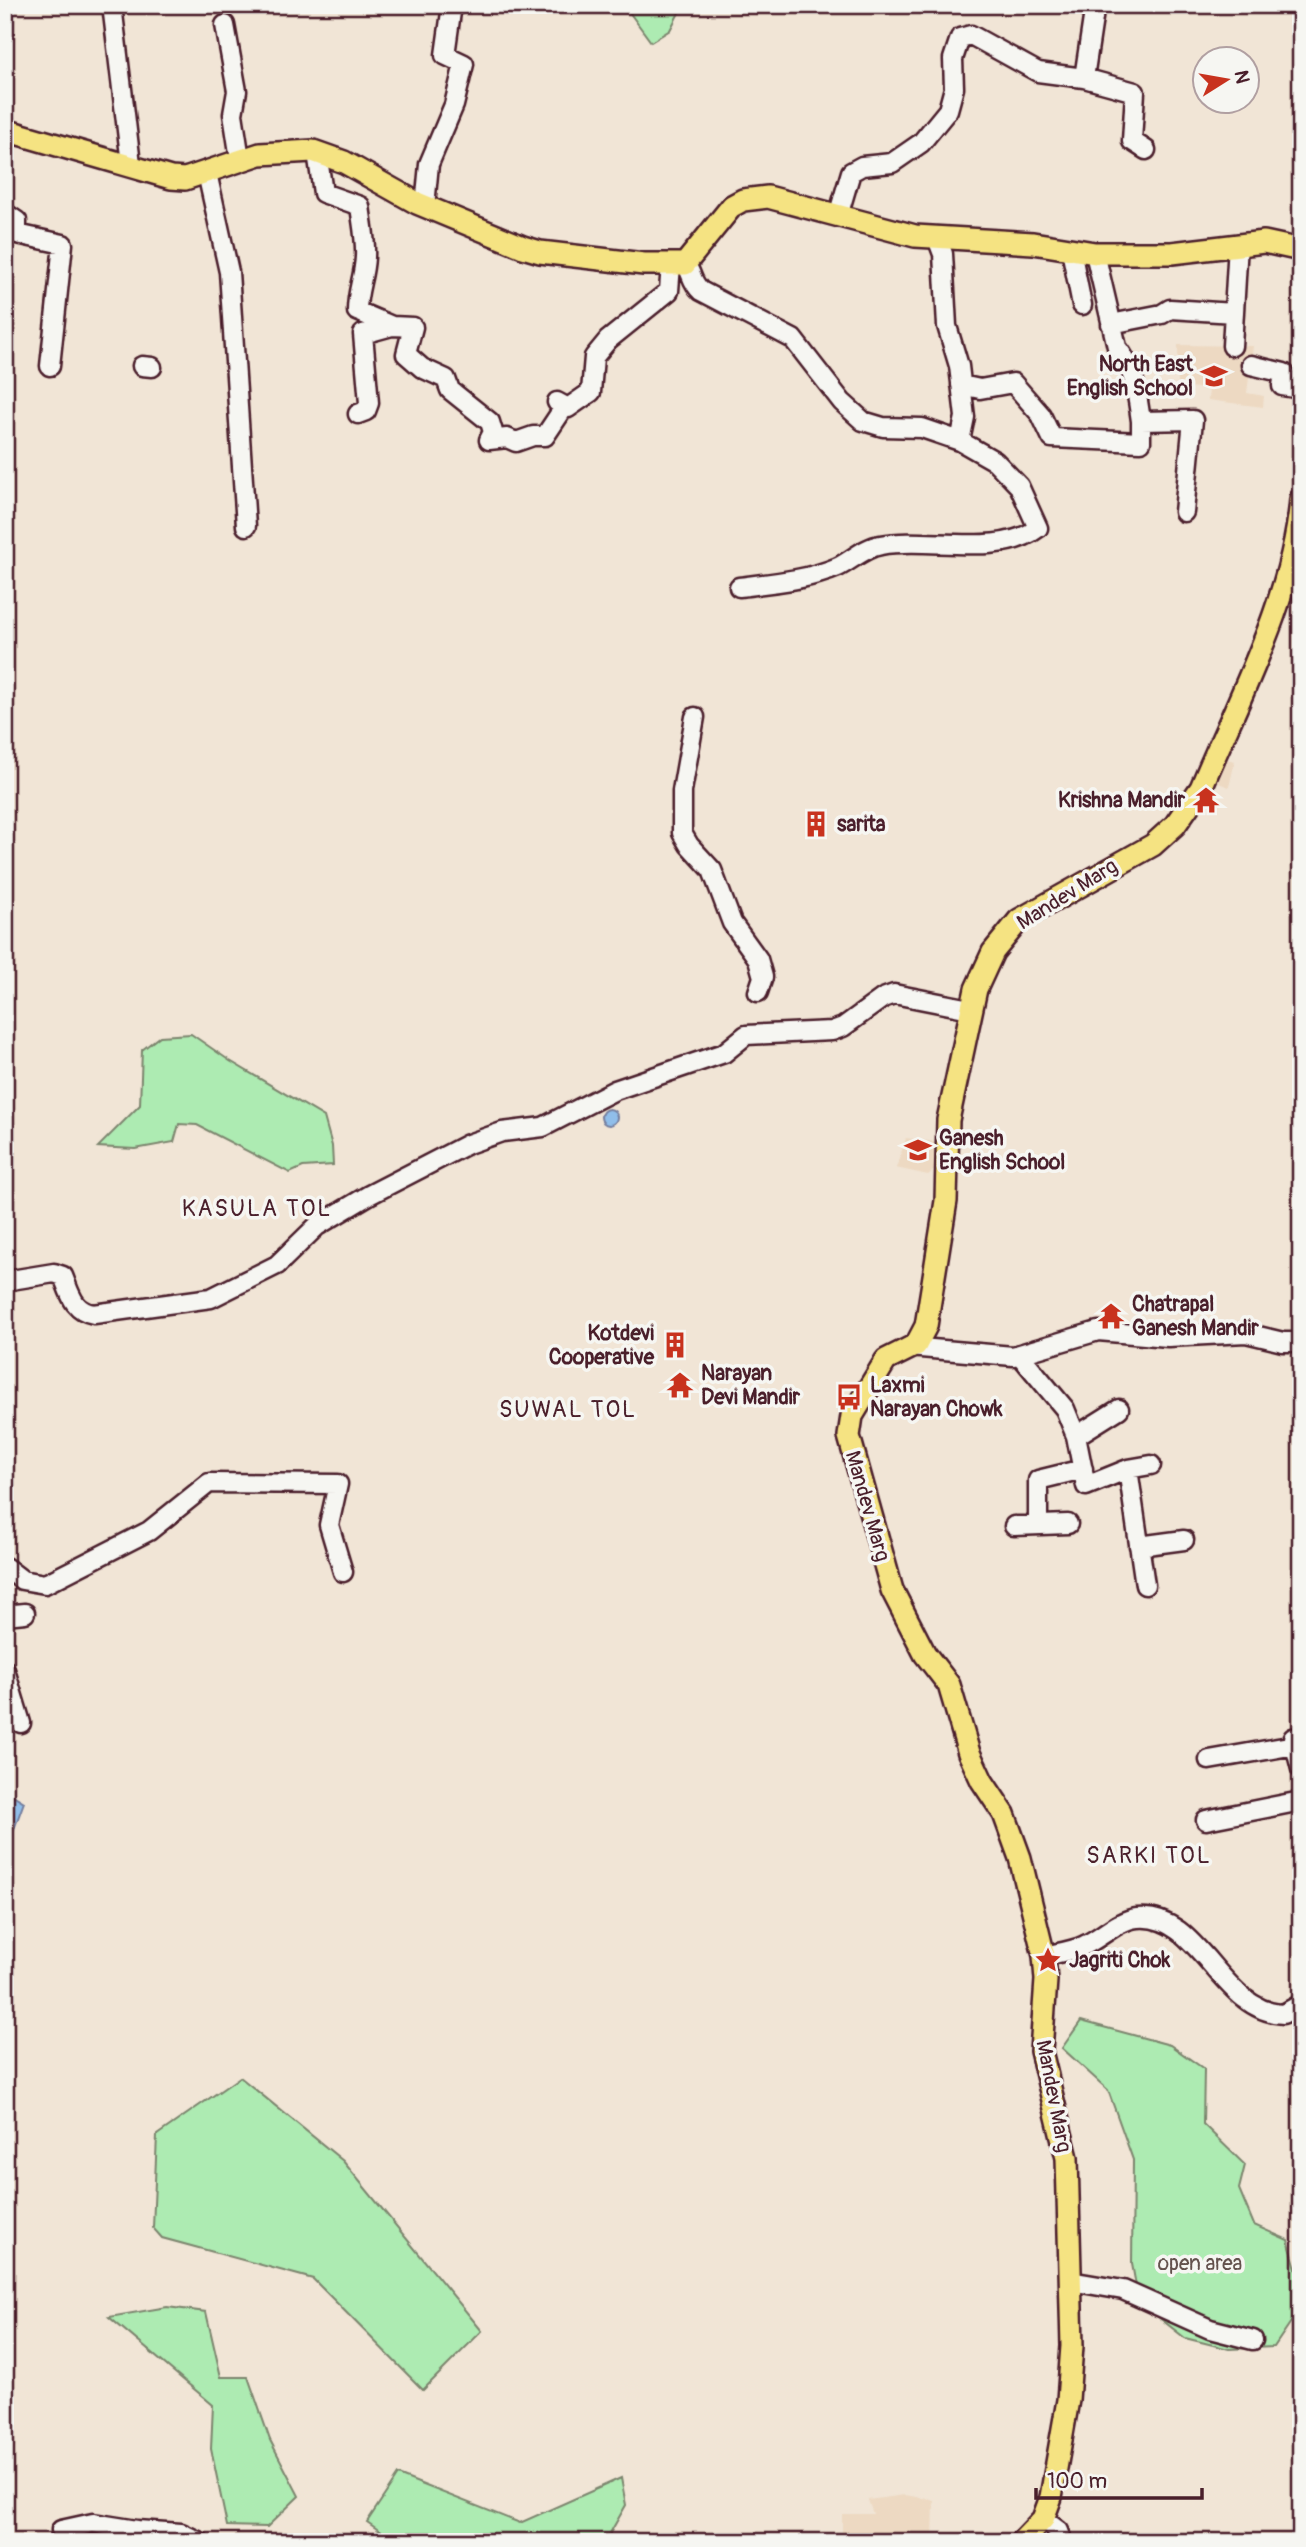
<svg xmlns="http://www.w3.org/2000/svg" width="1306" height="2547" font-family="Pangolin,sans-serif">
<style>
.built{fill:#edd9c2}
.green{fill:#adebb2;stroke:#7c856e;stroke-width:2}
.water{fill:#90beea;stroke:#747e9e;stroke-width:2}
.lines{fill:none;stroke-linecap:round;stroke-linejoin:round}
.minor-casing{stroke:#4a1f2b;stroke-width:23}
.major-casing{stroke:#4a1f2b;stroke-width:26}
.minor{stroke:#f6f6f2;stroke-width:18}
.major{stroke:#f5e382;stroke-width:21}
.labels{text-anchor:middle;stroke-width:7;stroke-linejoin:round;paint-order:stroke}
.poi-label{font-size:21px;font-weight:bold;fill:#4a1f2b;stroke:#f6f6f2;text-anchor:start}
.street-label{font-size:21px;fill:#4a1f2b;stroke:#f6f6f2}
.park-label{font-size:21px;fill:#63524d;stroke:#f6f6f2}
.neighbourhood-label{font-size:23px;letter-spacing:2px;fill:#4a1f2b;stroke:#f6f6f2}
</style>
<rect width="100%" height="100%" fill="#f1e5d6"/>
<filter id="ink" filterUnits="userSpaceOnUse"><feTurbulence type="fractalNoise" baseFrequency=".0143" numOctaves="2"/><feDisplacementMap in="SourceGraphic" scale="14" xChannelSelector="R" yChannelSelector="G"/><feConvolveMatrix kernelMatrix="1 2 1 2 8 2 1 2 1" color-interpolation-filters="sRGB"/></filter>
<g filter="url(#ink)">
<path class="built" d="M 1178,345 L 1253,346 L 1247,393 L 1264,396 L 1263,407 L 1208,400 L 1209,389 L 1178,386 Z
M 1222,758 L 1235,761 L 1229,787 L 1211,780 Z
M 906,1138 L 936,1142 L 934,1170 L 928,1175 L 896,1168 Z
M 905,2495 L 934,2500 L 933,2542 L 842,2542 L 842,2514 L 873,2514 L 868,2500 Z"/>
<path class="green" d="M 624,5 L 683,5 L 670,30 L 651,42 Z
M 191,1034 L 230,1061 L 324,1117 L 332,1146 L 333,1165 L 303,1167 L 290,1173 L 197,1125 L 179,1124 L 174,1142 L 135,1149 L 98,1147 L 140,1105 L 142,1050 L 160,1036 Z
M 1081,2021 L 1170,2045 L 1204,2069 L 1203,2124 L 1245,2165 L 1239,2189 L 1254,2225 L 1288,2240 L 1301,2286 L 1301,2307 L 1274,2347 L 1229,2349 L 1185,2338 L 1139,2302 L 1132,2264 L 1133,2160 L 1108,2090 L 1062,2048 Z
M 240,2077 L 343,2161 L 482,2331 L 423,2390 L 313,2279 L 162,2238 L 153,2228 L 157,2135 Z
M 167,2307 L 206,2312 L 221,2377 L 248,2377 L 270,2440 L 299,2496 L 267,2527 L 227,2526 L 211,2449 L 213,2405 L 109,2317 Z
M 398,2475 L 520,2523 L 621,2478 L 626,2505 L 605,2542 L 396,2542 L 367,2522 Z"/>
<path class="water" d="M601 1117a8 8 0 1 1 16 0a8 8 0 1 1-16 0Z
M 13,1795 L 24,1802 L 6,1851 L 5,1796 Z"/>
<g class="lines">
<g class="minor-casing">
<path id="minor" d="M 112,5 L 131,164
M 225,25 L 237,91 L 233,114 L 240,159
M 1084,78 L 1135,92 L 1132,141 L 1146,150
M 317,152 L 323,193 L 360,206 C 362,222 366,240 365,257 C 364,278 357,290 357,311 L 392,326 L 363,334 L 369,403 L 366,411 L 358,414
M 207,173 L 229,272 L 246,526
M 425,206 L 429,164 L 454,105 L 464,64 L 445,55 L 452,5
M 5,213 L 17,221 L 17,234 L 63,244 L 50,366
M 838,216 L 851,172 L 862,166 L 892,163 L 921,143 L 948,110 L 954,88 L 953,59 L 960,38 L 971,35 L 1038,72 L 1084,78 L 1095,5
M 937,238 L 943,254 L 947,326 L 959,366 L 965,417 L 960,441
M 1071,250 L 1082,305
M 1095,253 L 1117,347 C 1135,370 1137,394 1141,421
M 685,264 C 693,273 690,281 701,291 L 793,339 L 842,402 L 863,421 L 883,427 L 922,428 L 960,441 L 995,461 L 1019,486 L 1038,528 C 1000,558 925,536 881,545 C 865,547 852,560 838,567 C 808,580 771,583 739,587
M 1111,324 L 1162,314 L 1170,309 L 1234,313
M 392,326 L 413,327 L 406,354 L 422,368 L 446,379 L 450,390 L 490,422 L 493,432 L 489,440 L 507,438 L 516,442 L 533,436 L 545,436 L 565,406
M 1232,346 L 1238,244
M 1251,365 L 1284,373 L 1282,386 L 1301,389
M 142,366 L 152,367
M 961,385 L 980,389 L 1013,383 L 1041,415 L 1052,438 L 1141,442 L 1141,421 L 1193,420 L 1184,512
M 557,402 L 568,408 L 591,392 L 594,357 L 608,340 L 669,291 L 671,264
M 695,717 L 682,791 L 682,833 L 689,845 L 712,870 L 732,923 L 758,959 L 763,977 L 758,992
M 5,1281 L 54,1273 L 63,1276 C 70,1293 73,1311 94,1314 L 211,1298 L 277,1265 L 317,1226 L 369,1195 L 468,1144 L 502,1132 L 543,1127 L 615,1090 L 724,1053 L 746,1035 L 832,1031 L 843,1027 L 883,998 L 894,994 L 970,1009
M 909,1347 L 1013,1356 L 1098,1331 L 1168,1337 L 1246,1333 L 1283,1342 L 1301,1342
M 1019,1354 L 1065,1409 L 1076,1436 L 1086,1486 L 1128,1469 L 1151,1465
M 1076,1436 L 1119,1409
M 1128,1469 L 1145,1585
M 1038,1525 L 1038,1480 L 1083,1469
M 1014,1526 L 1068,1524
M 1139,1546 L 1184,1540
M 5,1567 L 22,1580 L 45,1584 L 149,1531 L 209,1483 L 338,1484 L 329,1525 L 343,1572
M 5,1615 L 25,1613
M 5,1670 L 21,1723
M 1297,1737 L 1293,1738 L 1301,1769
M 1209,1760 L 1295,1745
M 1206,1820 L 1301,1801
M 1044,1956 C 1057,1953 1073,1951 1085,1945 C 1102,1937 1118,1920 1137,1918 C 1199,1911 1221,2012 1283,2014 L 1301,2004
M 1070,2281 L 1123,2290 L 1210,2329 L 1253,2340
M 1043,2519 L 1059,2531 L 1063,2542
M 61,2530 L 93,2523 L 137,2530 L 133,2542
M 137,2530 L 181,2533 L 200,2542"/>
</g>
<g class="major-casing">
<path id="major" d="M 5,130 L 171,178 L 185,179 L 260,154 L 313,151 L 344,162 L 417,203 L 523,247 L 540,252 L 644,264 L 685,264 L 732,206 L 743,200 L 768,197 L 915,236 L 1033,243 L 1095,253 L 1172,253 L 1264,242 L 1301,250
M 1021,2542 L 1043,2519 L 1051,2497 L 1068,2400 L 1072,2346 L 1067,2158 L 1041,2051 L 1046,1980 L 1044,1956 L 1020,1858 L 1004,1814 L 982,1781 L 969,1753 L 949,1685 L 925,1654 L 892,1590 L 849,1436 L 852,1416 L 886,1360 L 916,1345 L 926,1326 L 946,1201 L 948,1120 L 976,989 L 993,952 L 1019,920 L 1153,845 L 1175,825 L 1201,788 C 1239,697 1293,597 1301,499"/>
</g>
<use href="#minor" class="minor"/>
<use href="#major" class="major"/>
</g>
</g>
<defs>
<g id="school-bare" transform="scale(2.1)"><path d="M0-5L7-2L0 1L-7-2ZM-4 1L0 2.5L4 1V4Q0 6-4 4Z" fill="#c8321e" stroke="#f6f6f2" stroke-width="2.5" paint-order="stroke"/></g>
<g id="temple-bare" transform="scale(2.1)"><path d="M0-6L5-2H3V0L6.5 2.5H4V6H1.5V3h-3V6H-4V2.5H-6.5L-3 0V-2H-5Z" fill="#c8321e" stroke="#f6f6f2" stroke-width="2.5" paint-order="stroke"/></g>
<g id="building-bare" transform="scale(2.1)"><path d="M-4-6H4V6H1V3H-1V6H-4ZM-2.5-4.3h1.7v1.8h-1.7ZM.8-4.3h1.7v1.8H.8ZM-2.5-1h1.7V.8h-1.7ZM.8-1h1.7V.8H.8Z" fill="#c8321e" stroke="#f6f6f2" stroke-width="2.5" paint-order="stroke"/></g>
<g id="bus-bare" transform="scale(2.1)"><path d="M-5-6H5V4H4V6H2V4H-2V6H-4V4H-5ZM-3.5-4V0h7V-4ZM-3.5 1.2v1.5H-2V1.2ZM2 1.2v1.5H3.5V1.2Z" fill="#c8321e" stroke="#f6f6f2" stroke-width="2.5" paint-order="stroke"/></g>
<g id="sight-bare" transform="scale(2.1)"><path d="M0-6L1.8-2.2L6-1.7L2.9 1.2L3.7 5.4L0 3.3L-3.7 5.4L-2.9 1.2L-6-1.7L-1.8-2.2Z" fill="#c8321e" stroke="#f6f6f2" stroke-width="2.5" paint-order="stroke"/></g>
</defs>
<g fill-rule="evenodd">
<use href="#school-bare" x="1214" y="376"/>
<use href="#temple-bare" x="1206" y="800"/>
<use href="#building-bare" x="816" y="824"/>
<use href="#school-bare" x="918" y="1150"/>
<use href="#temple-bare" x="1111" y="1316"/>
<use href="#building-bare" x="675" y="1345"/>
<use href="#temple-bare" x="680" y="1385"/>
<use href="#bus-bare" x="849" y="1397"/>
<use href="#sight-bare" x="1048" y="1960"/>
</g>
<g class="labels">
<g class="poi-label">
<text x="1193" y="371" text-anchor="end">North East<tspan x="1193" dy="24">English School</tspan></text>
<text x="1185" y="807" text-anchor="end">Krishna Mandir</text>
<text x="837" y="831">sarita</text>
<text x="939" y="1145">Ganesh<tspan x="939" dy="24">English School</tspan></text>
<text x="1132" y="1311">Chatrapal<tspan x="1132" dy="24">Ganesh Mandir</tspan></text>
<text x="654" y="1340" text-anchor="end">Kotdevi<tspan x="654" dy="24">Cooperative</tspan></text>
<text x="701" y="1380">Narayan<tspan x="701" dy="24">Devi Mandir</tspan></text>
<text x="870" y="1392">Laxmi<tspan x="870" dy="24">Narayan Chowk</tspan></text>
<text x="1069" y="1967">Jagriti Chok</text>
</g>
<g class="street-label">
<text transform="translate(1067 894) rotate(-32)" y="7">Mandev Marg</text>
<text transform="translate(868 1506) rotate(74)" y="7">Mandev Marg</text>
<text transform="translate(1054 2096) rotate(79)" y="7">Mandev Marg</text>
</g>
<g class="park-label">
<text x="1200" y="2270">open area</text>
</g>
<g class="neighbourhood-label">
<text x="257" y="1216">KASULA TOL</text>
<text x="568" y="1417">SUWAL TOL</text>
<text x="1149" y="1863">SARKI TOL</text>
</g>
</g>
<rect width="1306" height="2547" fill="none" stroke="#f6f6f2" stroke-width="28"/>
<rect x="14" y="14" width="1278" height="2519" fill="none" stroke="#4a1f2b" stroke-width="2.5" filter="url(#ink)"/>
<g transform="translate(1226 80) rotate(79)"><circle r="33" fill="#f6f6f2" stroke="#b1a0a2" stroke-width="2"/>
<path d="M0-5L12 26L0 18L-12 26Z" fill="#c8321e"/>
<text y="-10" font-size="19" font-weight="bold" text-anchor="middle" fill="#4a1f2b">N</text>
</g>
<path d="M1036 2488v10h166v-10" fill="none" stroke="#4a1f2b" stroke-width="3.5"/>
<text x="1047" y="2488" font-size="21" fill="#4a1f2b" stroke="#f6f6f2" stroke-width="5" paint-order="stroke">100 m</text>
</svg>
